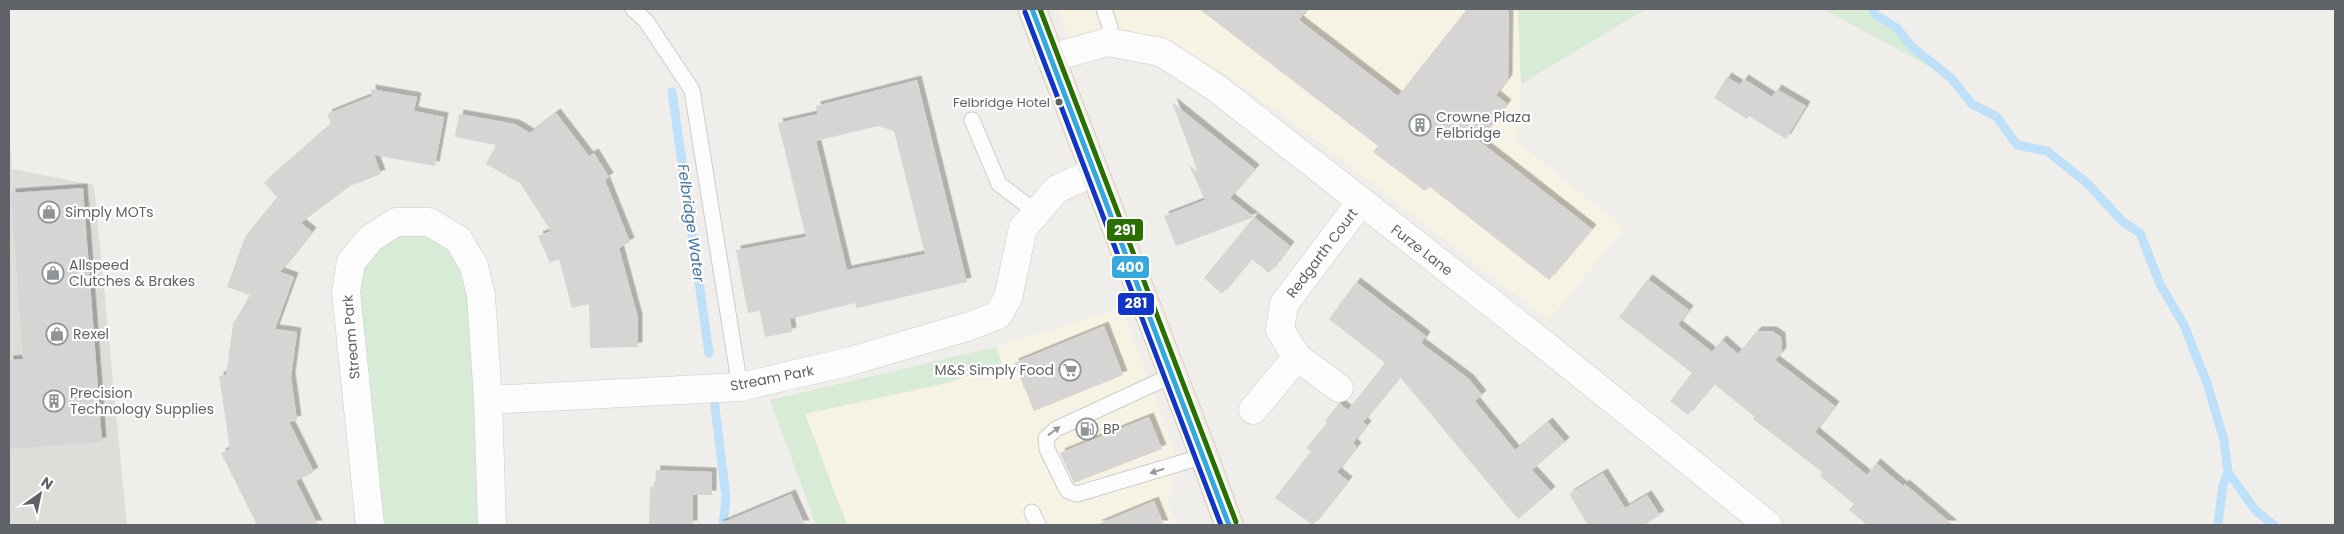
<svg xmlns="http://www.w3.org/2000/svg" width="2344" height="534" font-family="Poppins,sans-serif">
<style>
.commercial{fill:#f7f3e4}
.industrial{fill:#dfddda}
.green{fill:#d8ebd6}
.lines{fill:none;stroke-linecap:round;stroke-linejoin:round}
.stream{stroke:#bfe0f9;stroke-width:9}
.building{fill:#d6d5d3;fill-rule:evenodd;filter:url(#shadow)}
.lane-casing{stroke:#cbcccc;stroke-width:17}
.street-casing{stroke:#cbcccc;stroke-width:29}
.highway-casing{stroke:#c8b996;stroke-width:29}
.lane{stroke:#fdfcfc;stroke-width:15}
.street{stroke:#fdfcfc;stroke-width:28}
.highway{stroke:#f0ede3;stroke-width:28}
.bus-1-casing{stroke:#fff;stroke-width:9}
.bus-2-casing{stroke:#fff;stroke-width:9}
.bus-3-casing{stroke:#fff;stroke-width:9}
.bus-1{stroke:#35a9de;stroke-width:5}
.bus-2{stroke:#1135c6;stroke-width:5}
.bus-3{stroke:#297000;stroke-width:5}
.oneway{fill:#96999c}
.bus-dot{fill:#5f6368;stroke:#fff;stroke-width:2}
.labels{text-anchor:middle;stroke-width:4.5;stroke-linejoin:round;paint-order:stroke}
.bus-label{font-size:13px;fill:#5f6368;stroke:#fff;text-anchor:end}
.poi-label{font-size:14px;fill:#5f6368;stroke:#fff;text-anchor:start}
.street-label{font-size:14px;fill:#5f6368;stroke:#fff}
.water-label{font-size:15px;font-style:italic;fill:#4174aa;stroke:#fff}
.line-badge{stroke:#fff;stroke-width:2}
.badge-label{font-size:14px;text-anchor:middle;font-weight:bold;fill:#fff}
</style>
<defs>
<filter id="shadow"><feDropShadow dx="4.5" dy="-4.5" stdDeviation="0" flood-color="#0004"/></filter>
</defs>
<rect width="100%" height="100%" fill="#efeeea"/>
<path class="commercial" d="M 1058,9 L 1518,9 L 1521,84 L 1516,141 L 1624,228 L 1549,320 L 1321,143 L 1225,74 L 1171,43 L 1127,30 L 1070,40 Z
M 1122,308 L 1177,458 L 1168,504 L 1176,525 L 847,525 L 805,414 L 951,382 L 1002,363 L 996,347 Z"/>
<path class="industrial" d="M 9,126 L 12,169 L 94,185 L 127,525 L 9,525 Z"/>
<path class="green" d="M 1518,9 L 1646,9 L 1521,84 Z
M 1823,9 L 1876,9 L 1951,78 Z
M 404,232 C 445,235 459,251 470,289 L 484,525 L 378,525 L 356,285 L 371,249 Z
M 996,347 L 1002,363 L 951,382 L 805,414 L 847,525 L 816,525 L 770,400 Z"/>
<g class="lines">
<path class="stream" d="M 1872,9 L 1876,15 L 1897,28 L 1912,47 L 1951,78 L 1972,104 L 1997,117 L 2017,145 L 2047,151 L 2087,183 L 2123,222 L 2140,233 L 2160,284 L 2184,325 L 2207,383 L 2224,440 L 2228,472 L 2256,511 L 2274,525
M 672,92 L 709,353
M 714,398 L 726,498 L 723,525
M 2218,525 L 2223,485 L 2228,472"/>
</g>
<path class="building" d="M 1199,9 L 1307,9 L 1299,20 L 1398,96 L 1467,9 L 1509,9 L 1508,79 L 1496,95 L 1507,104 L 1479,141 L 1592,229 L 1549,280 L 1430,187 L 1425,191 L 1373,152 L 1378,146 Z
M 1727,77 L 1740,85 L 1744,79 L 1772,97 L 1777,89 L 1806,106 L 1786,139 L 1749,116 L 1747,119 L 1714,98 Z
M 917,80 L 967,282 L 857,308 L 855,303 L 790,319 L 792,332 L 765,337 L 760,311 L 748,313 L 736,250 L 806,237 L 778,123 L 818,114 L 816,106 ZM 878,126 L 894,131 L 925,254 L 847,270 L 816,141 Z
M 371,89 L 417,97 L 414,111 L 444,117 L 435,166 L 374,155 L 381,174 L 350,186 L 301,223 L 312,232 L 280,272 L 294,277 L 275,329 L 297,332 L 291,377 L 297,420 L 289,422 L 314,472 L 296,481 L 318,525 L 257,525 L 221,453 L 230,449 L 219,376 L 226,375 L 233,324 L 250,295 L 227,287 L 245,237 L 277,197 L 264,183 L 331,124 L 327,114 L 372,96 Z
M 1172,102 L 1255,169 L 1230,198 L 1254,217 L 1176,246 L 1164,216 L 1205,200 L 1189,165 L 1198,172 Z
M 556,113 L 589,156 L 594,153 L 609,177 L 605,180 L 630,242 L 619,248 L 638,318 L 638,347 L 590,348 L 589,304 L 572,308 L 559,259 L 550,263 L 538,236 L 551,231 L 520,183 L 486,164 L 496,145 L 455,137 L 459,114 L 515,124 L 530,133 Z
M 83,188 L 102,442 L 9,449 L 9,360 L 23,359 L 11,193 Z
M 1254,217 L 1290,246 L 1269,273 L 1251,259 L 1222,294 L 1204,278 Z
M 1648,279 L 1689,310 L 1678,325 L 1712,352 L 1722,340 L 1738,354 L 1757,331 L 1772,331 L 1781,337 L 1782,352 L 1775,360 L 1835,406 L 1815,432 L 1867,475 L 1876,463 L 1903,486 L 1905,484 L 1953,525 L 1867,525 L 1849,510 L 1854,504 L 1820,476 L 1822,472 L 1753,419 L 1755,417 L 1714,384 L 1688,415 L 1670,401 L 1692,373 L 1619,317 Z
M 1356,282 L 1426,336 L 1421,343 L 1469,379 L 1482,395 L 1475,401 L 1515,450 L 1548,422 L 1565,442 L 1532,470 L 1551,491 L 1518,519 L 1400,377 L 1363,422 L 1367,425 L 1353,443 L 1357,447 L 1337,472 L 1348,481 L 1313,525 L 1275,498 L 1311,451 L 1306,448 L 1327,423 L 1325,421 L 1339,403 L 1348,410 L 1385,363 L 1329,319 Z
M 1104,326 L 1123,375 L 1034,411 L 1014,363 Z
M 1149,417 L 1162,449 L 1074,483 L 1060,453 Z
M 656,470 L 712,472 L 712,495 L 693,495 L 693,525 L 649,525 L 650,487 L 655,486 Z
M 1603,473 L 1625,508 L 1647,495 L 1660,515 L 1644,525 L 1588,525 L 1569,494 Z
M 791,494 L 805,525 L 717,525 Z
M 1154,501 L 1164,525 L 1096,525 Z"/>
<g class="lines">
<g class="lane-casing">
<path id="lane" d="M 633,9 L 646,21 L 692,90 L 740,387
M 1104,9 L 1110,27 L 1108,42
M 972,120 L 999,184 L 1036,212
M 1173,375 L 1056,429 L 1046,438 L 1047,449 L 1065,486 L 1068,491 L 1077,494 L 1204,456
M 1032,512 L 1038,525"/>
</g>
<g class="street-casing">
<path id="street" d="M 1050,58 L 1108,42 L 1161,52 L 1215,87 L 1545,345 L 1768,525
M 1339,388 L 1297,357 L 1280,330 L 1284,304 L 1360,203
M 488,400 L 740,387 L 851,361 L 970,326 L 998,315 L 1008,298 L 1023,228 L 1057,189 L 1094,172
M 1253,410 L 1297,357
M 370,525 L 346,291 L 351,262 L 371,238 L 396,222 L 429,222 L 458,239 L 474,266 L 481,295 L 488,400 L 492,525"/>
</g>
<g class="highway-casing">
<path id="highway" d="M 1032,9 L 1204,456 L 1229,525"/>
</g>
<use href="#lane" class="lane"/>
<use href="#street" class="street"/>
<use href="#highway" class="highway"/>
<g class="bus-1-casing">
<path id="bus-1" d="M 1032,9 L 1229,525"/>
</g>
<g class="bus-2-casing">
<path id="bus-2" d="M 1025,12 L 1221,525"/>
</g>
<g class="bus-3-casing">
<path id="bus-3" d="M 1040,9 L 1236,522"/>
</g>
<use href="#bus-1" class="bus-1"/>
<use href="#bus-2" class="bus-2"/>
<use href="#bus-3" class="bus-3"/>
</g>
<defs><path id="oneway-solid" d="M-6-.8H1V-3.2L6.5 0L1 3.2V.8H-6Z" transform="scale(1.25)"/></defs>
<g class="oneway">
<use href="#oneway-solid" transform="translate(1054 431) rotate(-36)"/>
<use href="#oneway-solid" transform="translate(1157 471) rotate(163)"/>
</g>
<defs>
<g id="building-ring" transform="scale(1.125)"><circle r="9.5" fill="#fff" stroke="#919496" stroke-width="1.5"/><path d="M-4-6H4V6H1V3H-1V6H-4ZM-2.5-4.3h1.7v1.8h-1.7ZM.8-4.3h1.7v1.8H.8ZM-2.5-1h1.7V.8h-1.7ZM.8-1h1.7V.8H.8Z" fill="#919496"/></g>
<g id="shop-ring" transform="scale(1.125)"><circle r="9.5" fill="#fff" stroke="#919496" stroke-width="1.5"/><path d="M-5-2.5h2.3a2.7 3.5 0 0 1 5.4 0H5L5.5 6h-11ZM-1.5-2.5h3a1.5 2.3 0 0 0-3 0Z" fill="#919496"/></g>
<g id="supermarket-ring" transform="scale(1.125)"><circle r="9.5" fill="#fff" stroke="#919496" stroke-width="1.5"/><path d="M-6-5.5h2.5l.6 2H6L4.5 2H-2.5L-4.4-4H-6ZM-1.5 3.2a1.3 1.3 0 1 0 .1 0ZM3 3.2a1.3 1.3 0 1 0 .1 0Z" fill="#919496"/></g>
<g id="fuel-ring" transform="scale(1.125)"><circle r="9.5" fill="#fff" stroke="#919496" stroke-width="1.5"/><path d="M-5.5-6h7V0h2V4h1.3V-2.5L3-4.5l.8-.8L6-3V5H2.5V1h-1V6h-7ZM-4.2-4.7v3.2H.2V-4.7Z" fill="#919496"/></g>
</defs>
<g fill-rule="evenodd">
<use href="#building-ring" x="1420" y="125"/>
<use href="#shop-ring" x="49" y="212"/>
<use href="#shop-ring" x="53" y="273"/>
<use href="#shop-ring" x="57" y="334"/>
<use href="#supermarket-ring" x="1070" y="370"/>
<use href="#building-ring" x="54" y="401"/>
<use href="#fuel-ring" x="1087" y="429"/>
</g>
<circle class="bus-dot" cx="1059" cy="102" r="4.5"/>
<g class="labels">
<g class="bus-label">
<text x="1050" y="107">Felbridge Hotel</text>
</g>
<g class="poi-label">
<text x="1436" y="122">Crowne Plaza<tspan x="1436" dy="16">Felbridge</tspan></text>
<text x="65" y="217">Simply MOTs</text>
<text x="69" y="270">Allspeed<tspan x="69" dy="16">Clutches &amp; Brakes</tspan></text>
<text x="73" y="339">Rexel</text>
<text x="1054" y="375" text-anchor="end">M&amp;S Simply Food</text>
<text x="70" y="398">Precision<tspan x="70" dy="16">Technology Supplies</tspan></text>
<text x="1103" y="434">BP</text>
</g>
<g class="street-label">
<text transform="translate(1422 250) rotate(38)" y="5">Furze Lane</text>
<text transform="translate(1322 253) rotate(-53)" y="5">Redgarth Court</text>
<text transform="translate(351 337) rotate(-95)" y="5">Stream Park</text>
<text transform="translate(772 378) rotate(-11)" y="5">Stream Park</text>
</g>
<g class="water-label">
<text transform="translate(691 223) rotate(82)" y="5">Felbridge Water</text>
</g>
</g>
<g class="line-badge">
<rect x="1106" y="218" width="38" height="24" rx="5" fill="#297000"/>
<rect x="1111" y="255" width="39" height="24" rx="5" fill="#35a9de"/>
<rect x="1117" y="292" width="38" height="24" rx="5" fill="#1135c6"/>
</g>
<g class="badge-label">
<text x="1125" y="235">291</text>
<text x="1130" y="272">400</text>
<text x="1136" y="308">281</text>
</g>
<rect width="2344" height="534" fill="none" stroke="#5f6368" stroke-width="20"/>
<g transform="translate(40 494) rotate(33)" stroke="#ffffff" stroke-width="4" paint-order="stroke">
<path d="M0-4L9 19L0 12L-9 19Z" fill="#5f6368"/>
<text y="-8" font-size="14" font-weight="bold" text-anchor="middle" fill="#5f6368">N</text>
</g>
</svg>
